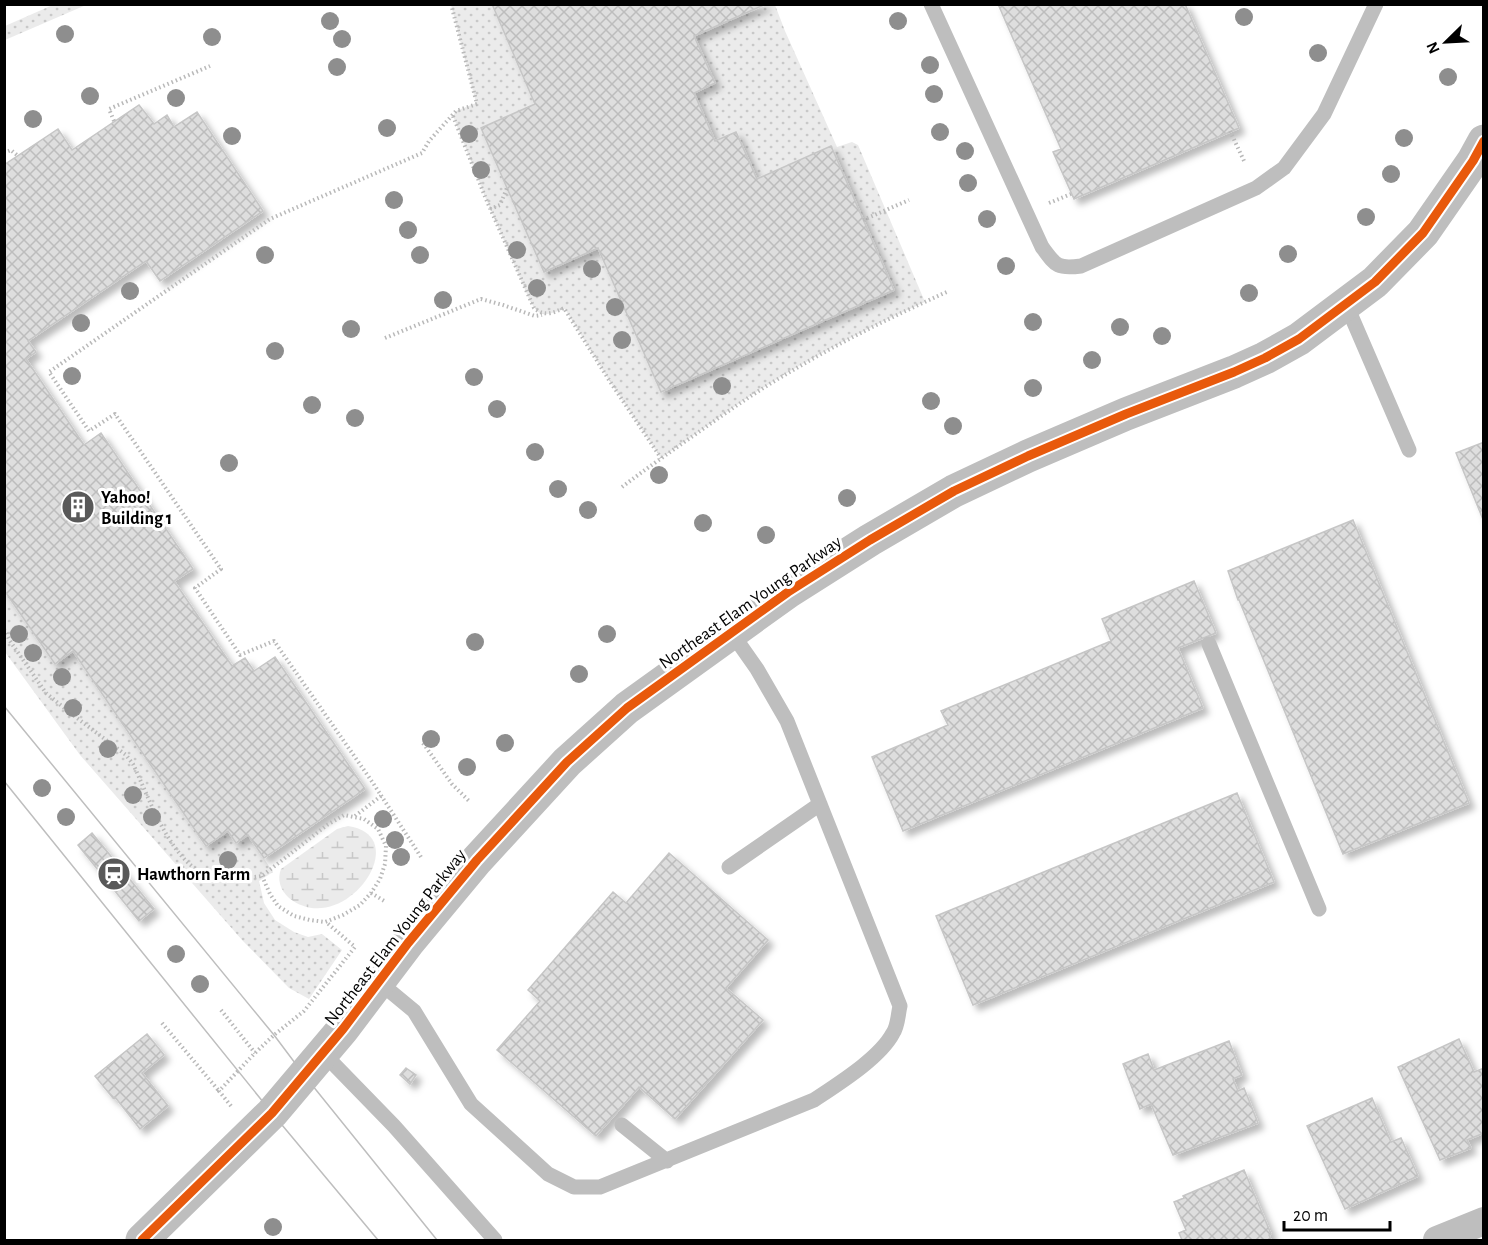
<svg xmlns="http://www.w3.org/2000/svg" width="1488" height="1245" font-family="'Alegreya Sans',sans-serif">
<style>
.grass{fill:url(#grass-dots)}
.wetland{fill:url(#wetland-marsh)}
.building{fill:url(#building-cross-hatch);stroke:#c6c6c6;stroke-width:1.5;filter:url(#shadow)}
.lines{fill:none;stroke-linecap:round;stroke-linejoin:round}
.path{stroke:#b9b9b9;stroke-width:4;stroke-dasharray:1.5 3;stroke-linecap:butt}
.service{stroke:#bebebe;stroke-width:15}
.minor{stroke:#bebebe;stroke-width:28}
.tertiary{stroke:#bebebe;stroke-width:33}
.tram{stroke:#bebebe;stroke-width:1.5}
.cycleway-casing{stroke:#fff;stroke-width:13}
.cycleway{stroke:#e8590c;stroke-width:9}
.tree{fill:#8e8e8e}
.labels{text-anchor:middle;stroke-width:6;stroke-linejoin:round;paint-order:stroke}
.poi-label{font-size:18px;font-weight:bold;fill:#000;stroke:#fff;text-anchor:start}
.street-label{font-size:18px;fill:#000;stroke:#fff}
</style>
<defs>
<pattern id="grass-dots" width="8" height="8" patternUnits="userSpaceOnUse" patternTransform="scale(1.5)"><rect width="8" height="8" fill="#ebebeb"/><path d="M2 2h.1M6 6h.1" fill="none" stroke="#c8c8c8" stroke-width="1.8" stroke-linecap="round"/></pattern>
<pattern id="wetland-marsh" width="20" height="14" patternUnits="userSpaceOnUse" patternTransform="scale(1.5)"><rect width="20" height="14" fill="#ebebeb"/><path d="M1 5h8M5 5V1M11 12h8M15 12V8" fill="none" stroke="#c8c8c8"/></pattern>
<pattern id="building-cross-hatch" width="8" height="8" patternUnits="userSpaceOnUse" patternTransform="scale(1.5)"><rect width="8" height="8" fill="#dedede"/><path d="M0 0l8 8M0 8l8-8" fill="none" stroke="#bdbdbd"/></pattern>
<filter id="shadow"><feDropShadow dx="5.5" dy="5.5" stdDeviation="3" flood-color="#0004"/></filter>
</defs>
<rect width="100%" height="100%" fill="#fff"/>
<path class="grass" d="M 55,4 L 86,5 L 5,40 L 5,26 Z
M 451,5 L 492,5 L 535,104 L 481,128 L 545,271 L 598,248 L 661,392 L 894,290 L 831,146 L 757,179 L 715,141 L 694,93 L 715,83 L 694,36 L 766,5 L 775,5 L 785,31 L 837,147 L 852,142 L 858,145 L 925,302 C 864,329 800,363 744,400 C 716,419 689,439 661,458 L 609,380 L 565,309 C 545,315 540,320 529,299 L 486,199 L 453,116 L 456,111 L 476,103 Z
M 4,590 L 54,663 L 73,651 L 228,831 L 236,843 L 248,835 L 273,872 L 259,881 L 264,903 L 275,920 L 294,932 L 308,937 L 322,934 L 342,950 L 309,999 L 289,988 L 242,940 L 80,755 L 5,652 Z"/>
<path class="wetland" d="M 348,826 C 417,836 343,941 289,898 C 280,890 277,879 281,869 L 337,829 Z"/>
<path class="building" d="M 492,4 L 766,4 L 694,36 L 715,83 L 694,93 L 715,141 L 736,132 L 757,179 L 831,146 L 894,290 L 661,392 L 598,248 L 544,272 L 507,188 L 481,128 L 535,104 Z
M 998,4 L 1185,4 L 1239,128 L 1074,199 L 1053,152 L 1061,149 Z
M 139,105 L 154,124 L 167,115 L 174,127 L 197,112 L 263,211 L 160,281 L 146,261 L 28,341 L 36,352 L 26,359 L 84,445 L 101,433 L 193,569 L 174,581 L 232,666 L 245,658 L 254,671 L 275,657 L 365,789 L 264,858 L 248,835 L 236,843 L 228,831 L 206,846 L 73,651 L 55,664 L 4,590 L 4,165 L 58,129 L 72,150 Z
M 1484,442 L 1484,522 L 1456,453 Z
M 1353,520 L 1469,803 L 1343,854 L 1239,600 L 1238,600 L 1228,571 Z
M 1194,581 L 1216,633 L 1178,648 L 1203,708 L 903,831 L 872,757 L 948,725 L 941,711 L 1111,641 L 1102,619 Z
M 1237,793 L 1274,882 L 973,1005 L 936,916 Z
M 92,833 L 154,909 L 139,921 L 78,845 Z
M 669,853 L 768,940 L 726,988 L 763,1020 L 675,1119 L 639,1087 L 596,1136 L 497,1050 L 540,1001 L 528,990 L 613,892 L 626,903 Z
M 147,1034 L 164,1055 L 142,1073 L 168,1106 L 140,1129 L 115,1097 L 113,1098 L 95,1076 Z
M 1459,1039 L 1474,1072 L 1484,1068 L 1484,1133 L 1467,1140 L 1471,1148 L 1440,1160 L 1398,1067 Z
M 1229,1041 L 1242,1075 L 1233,1079 L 1238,1091 L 1244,1088 L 1258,1123 L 1173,1155 L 1151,1104 L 1140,1109 L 1123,1064 L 1148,1054 L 1154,1070 Z
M 406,1068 L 416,1075 L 410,1084 L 400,1075 Z
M 1372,1098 L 1391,1142 L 1401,1138 L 1418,1176 L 1345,1209 L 1307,1126 Z
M 1244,1170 L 1271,1234 L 1269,1235 L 1271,1240 L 1182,1240 L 1179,1233 L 1186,1230 L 1174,1202 L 1184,1198 L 1183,1196 Z"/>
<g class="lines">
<path class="path" d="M 453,116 L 486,199 L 534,308 C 544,317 553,313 564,308 L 609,380 L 661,458
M 114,121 L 109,109 L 210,66
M 1230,131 L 1245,163
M 4,153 L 11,150 L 18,156
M 1049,203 L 1071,194
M 490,209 L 500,205 L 507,188
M 863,220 L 909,200
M 385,338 L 481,299 L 503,305 L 535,316 L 542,315
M 622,487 C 647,468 673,450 700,431 C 727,412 754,393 783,376 C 836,344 893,316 949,291
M 4,629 L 10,641 L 46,693 L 69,712 L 126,755 L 133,764 C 149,797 173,871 215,877 C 230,879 247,878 262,876 L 327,825 L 344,815 L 364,819 L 378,829 L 386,846 L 385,864 L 380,879 L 371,893 L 360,905 L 343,915 L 325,922 L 310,920 L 294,916 L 278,906 L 270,894 L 262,876
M 423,743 L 452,784 L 470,802
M 355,816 L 381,796
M 421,857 L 373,783 L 274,641 L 240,655 L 195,588 L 221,569 L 115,414 L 89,431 L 49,372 L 270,219 L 422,153 L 429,141 L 456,111 L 477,104 L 451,4
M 371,893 L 386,902
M 221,1010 L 255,1053
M 162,1023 L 219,1091
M 231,1106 L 219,1091 L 255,1053 L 274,1035 L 304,1011 L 355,947 L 326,922"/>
<path class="service" d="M 931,4 L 1042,247 C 1056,266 1057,269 1081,266 L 1256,188 L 1284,168 L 1324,114 L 1376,4
M 1346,304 L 1409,450
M 1209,644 L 1319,909
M 729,867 L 820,804
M 379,982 L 414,1011 L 471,1104 L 548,1174 L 574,1187 L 600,1187 L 814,1100 C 838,1084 880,1058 893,1033 C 898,1026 898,1014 900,1006 L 787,721 L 757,669 L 731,632
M 323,1053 L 394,1126 L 495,1240
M 622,1125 L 667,1161"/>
<path class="minor" d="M 1437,1240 L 1484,1221"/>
<path class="tertiary" d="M 142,1240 L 272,1113 L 343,1029 L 408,943 L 477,860 L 567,762 L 627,708 L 788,592 L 870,540 L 954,491 L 1028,456 L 1126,414 L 1234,372 L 1265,358 L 1299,339 L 1375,282 L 1423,233 L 1473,161 L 1484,141"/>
<path class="tram" d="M 4,706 L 274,1035 L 304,1075 L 437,1240
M 4,781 L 272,1113 L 378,1240"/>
<g class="cycleway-casing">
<path id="cycleway" d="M 142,1240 L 272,1113 L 343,1029 L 408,943 L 477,860 L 567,762 L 627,708 L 788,592 L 870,540 L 954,491 L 1028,456 L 1126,414 L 1234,372 L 1265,358 L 1299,339 L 1375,282 L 1423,233 L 1473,161 L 1484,141"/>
</g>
<use href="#cycleway" class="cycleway"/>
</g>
<g class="tree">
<circle cx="1244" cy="17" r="9"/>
<circle cx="330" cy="21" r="9"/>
<circle cx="898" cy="21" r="9"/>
<circle cx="65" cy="34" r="9"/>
<circle cx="212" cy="37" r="9"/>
<circle cx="342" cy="39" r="9"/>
<circle cx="1318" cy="53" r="9"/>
<circle cx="930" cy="65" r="9"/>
<circle cx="337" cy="67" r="9"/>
<circle cx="1448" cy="77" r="9"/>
<circle cx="934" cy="94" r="9"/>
<circle cx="90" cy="96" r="9"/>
<circle cx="176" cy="98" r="9"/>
<circle cx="33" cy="119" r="9"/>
<circle cx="387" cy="128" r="9"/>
<circle cx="940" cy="132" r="9"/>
<circle cx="469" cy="134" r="9"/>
<circle cx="232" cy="136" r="9"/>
<circle cx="1404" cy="138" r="9"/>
<circle cx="965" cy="151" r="9"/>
<circle cx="481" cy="170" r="9"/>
<circle cx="1391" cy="174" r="9"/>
<circle cx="968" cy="183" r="9"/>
<circle cx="394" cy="200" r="9"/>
<circle cx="1366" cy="217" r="9"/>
<circle cx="987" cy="219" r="9"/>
<circle cx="408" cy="230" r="9"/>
<circle cx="517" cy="250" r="9"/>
<circle cx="1288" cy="254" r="9"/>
<circle cx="265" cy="255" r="9"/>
<circle cx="420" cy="255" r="9"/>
<circle cx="1006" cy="266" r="9"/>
<circle cx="592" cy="269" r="9"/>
<circle cx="537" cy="288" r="9"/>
<circle cx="130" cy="291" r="9"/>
<circle cx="1249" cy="293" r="9"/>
<circle cx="443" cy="300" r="9"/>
<circle cx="615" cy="307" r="9"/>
<circle cx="1033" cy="322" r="9"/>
<circle cx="81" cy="323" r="9"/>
<circle cx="1120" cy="327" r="9"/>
<circle cx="351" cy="329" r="9"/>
<circle cx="1162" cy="336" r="9"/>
<circle cx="622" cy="340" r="9"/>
<circle cx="275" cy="351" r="9"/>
<circle cx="1092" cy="360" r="9"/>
<circle cx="72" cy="376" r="9"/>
<circle cx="474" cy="377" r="9"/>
<circle cx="722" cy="386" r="9"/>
<circle cx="1033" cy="388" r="9"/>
<circle cx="931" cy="401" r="9"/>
<circle cx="312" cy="405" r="9"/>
<circle cx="497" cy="409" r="9"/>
<circle cx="355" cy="418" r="9"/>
<circle cx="953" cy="426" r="9"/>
<circle cx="535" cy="452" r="9"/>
<circle cx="229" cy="463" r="9"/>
<circle cx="659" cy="475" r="9"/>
<circle cx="558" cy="489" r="9"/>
<circle cx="847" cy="498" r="9"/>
<circle cx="588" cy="510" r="9"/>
<circle cx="703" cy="523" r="9"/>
<circle cx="766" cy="535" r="9"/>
<circle cx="19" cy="634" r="9"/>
<circle cx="607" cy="634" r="9"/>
<circle cx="475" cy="642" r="9"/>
<circle cx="33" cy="653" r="9"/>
<circle cx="579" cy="674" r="9"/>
<circle cx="62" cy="677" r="9"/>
<circle cx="73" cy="708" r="9"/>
<circle cx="431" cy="739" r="9"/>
<circle cx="505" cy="743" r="9"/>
<circle cx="108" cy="749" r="9"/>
<circle cx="467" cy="767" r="9"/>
<circle cx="42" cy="788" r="9"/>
<circle cx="133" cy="795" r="9"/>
<circle cx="66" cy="817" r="9"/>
<circle cx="152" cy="817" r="9"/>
<circle cx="383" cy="819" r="9"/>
<circle cx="395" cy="840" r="9"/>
<circle cx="401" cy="857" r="9"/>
<circle cx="228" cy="860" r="9"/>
<circle cx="176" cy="954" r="9"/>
<circle cx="200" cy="984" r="9"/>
<circle cx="273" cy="1227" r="9"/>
</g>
<defs>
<g id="building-disc" transform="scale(1.725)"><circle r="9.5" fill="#595959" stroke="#fff"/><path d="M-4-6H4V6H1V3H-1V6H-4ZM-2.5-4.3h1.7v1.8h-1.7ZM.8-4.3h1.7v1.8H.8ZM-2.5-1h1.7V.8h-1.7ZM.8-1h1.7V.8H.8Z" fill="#fff"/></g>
<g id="station-disc" transform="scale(1.725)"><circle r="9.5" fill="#595959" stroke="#fff"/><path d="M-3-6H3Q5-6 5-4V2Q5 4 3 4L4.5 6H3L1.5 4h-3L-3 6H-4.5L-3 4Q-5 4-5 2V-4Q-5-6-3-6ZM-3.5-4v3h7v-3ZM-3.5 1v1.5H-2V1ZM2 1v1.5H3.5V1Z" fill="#fff"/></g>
</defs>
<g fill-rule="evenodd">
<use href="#building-disc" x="78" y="507"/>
<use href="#station-disc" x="114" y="874"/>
</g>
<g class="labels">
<g class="poi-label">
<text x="101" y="503">Yahoo!<tspan x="101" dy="21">Building 1</tspan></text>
<text x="137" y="880">Hawthorn Farm</text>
</g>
<g class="street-label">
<text transform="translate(750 602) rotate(-35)" y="6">Northeast Elam Young Parkway</text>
<text transform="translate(395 937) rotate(-52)" y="6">Northeast Elam Young Parkway</text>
</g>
</g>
<rect width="1488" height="1245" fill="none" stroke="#000000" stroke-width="12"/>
<g transform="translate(1446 42) rotate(246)" stroke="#ffffff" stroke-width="4.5" paint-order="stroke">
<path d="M0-4.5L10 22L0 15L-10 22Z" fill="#000000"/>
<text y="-9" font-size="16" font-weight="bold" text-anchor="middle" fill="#000000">N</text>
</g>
<path d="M1284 1221v9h106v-9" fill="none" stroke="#000000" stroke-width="3"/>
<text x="1293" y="1221" font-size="18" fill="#000000" stroke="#ffffff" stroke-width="4.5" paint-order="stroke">20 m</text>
</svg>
